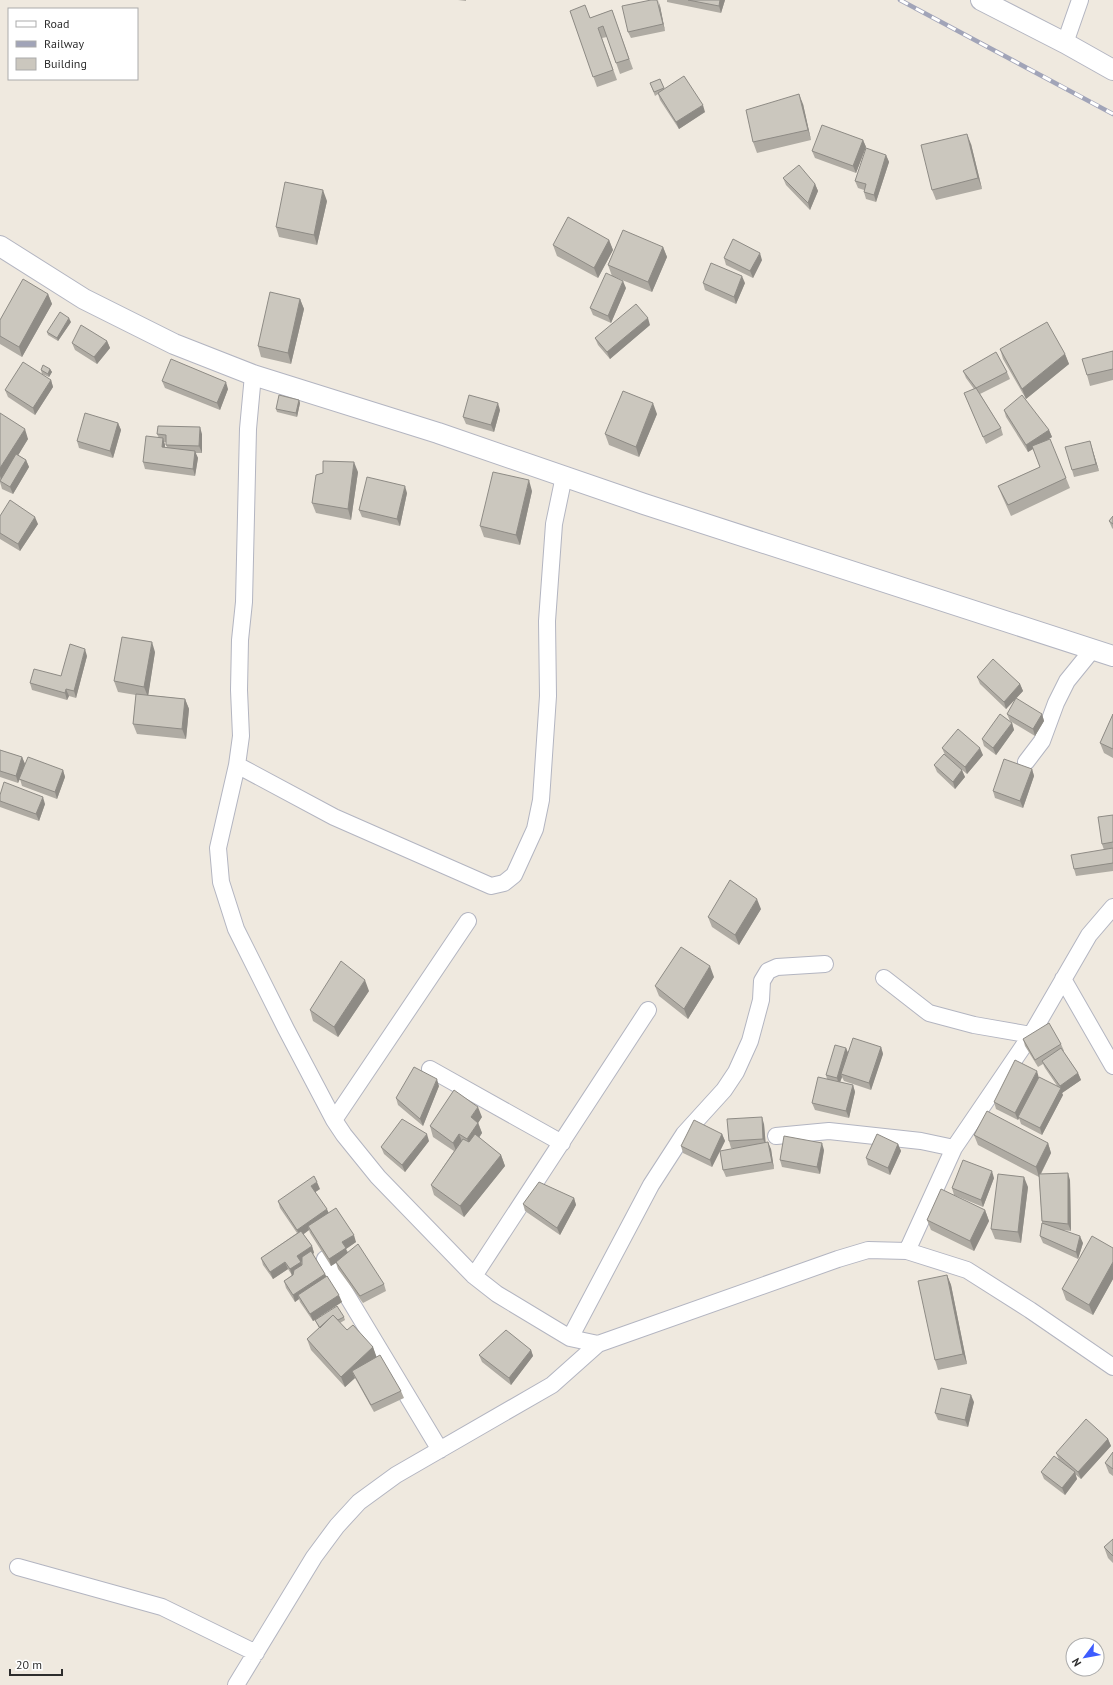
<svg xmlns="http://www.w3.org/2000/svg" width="1113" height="1685" font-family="'PT Sans',sans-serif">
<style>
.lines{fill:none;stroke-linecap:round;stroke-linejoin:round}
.minor-casing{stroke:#b3b5c1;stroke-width:18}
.tertiary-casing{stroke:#b3b5c1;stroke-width:22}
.minor{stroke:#fff;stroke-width:16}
.tertiary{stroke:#fff;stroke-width:20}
.rail-casing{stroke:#a1a4b8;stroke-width:4.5}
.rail{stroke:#fff;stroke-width:3;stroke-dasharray:9;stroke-linecap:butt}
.wall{fill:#afaba3;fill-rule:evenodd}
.shaded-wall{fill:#8e8b85}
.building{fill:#cbc7be;stroke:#8e8b85}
</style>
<rect width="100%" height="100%" fill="#efe9df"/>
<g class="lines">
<g class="minor-casing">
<path id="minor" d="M 1065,43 L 1080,0
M 253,375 L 248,429 L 244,602 L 240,640 L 239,690 L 241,736 L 237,765 L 218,848 L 221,882 L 236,929 L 286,1029 L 334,1120 L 344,1135 L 378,1177 L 474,1276 L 497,1294 L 570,1338 L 598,1344 L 838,1259 L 868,1250 L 907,1251 L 967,1270 L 1030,1310 L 1113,1367
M 1026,762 L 1042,741 L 1056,703 L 1067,681 L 1093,649
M 237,765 L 334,817 L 491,886 L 504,883 L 514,875 L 535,829 L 541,800 L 548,696 L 547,621 L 554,524 L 564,476
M 884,978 L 929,1013 L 974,1025 L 1031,1035
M 1063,979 L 1113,1066
M 430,1069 L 562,1143
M 334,1120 L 468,921
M 776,1136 L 829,1131 L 921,1141 L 954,1148
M 907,1251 L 954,1148 L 1031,1035 L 1089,935 L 1113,907
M 325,1259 L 440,1450
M 474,1276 L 648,1010
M 570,1338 L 651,1185 L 684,1134 L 724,1090 L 736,1072 L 750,1041 L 761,1000 L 762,981 L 768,971 L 777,967 L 825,964
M 18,1567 L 162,1607 L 256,1653
M 236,1685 L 314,1557 L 337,1526 L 359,1502 L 396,1475 L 552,1385 L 598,1344"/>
</g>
<g class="tertiary-casing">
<path id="tertiary" d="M 981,0 L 1065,43 L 1113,70
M 0,246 L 84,299 L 174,344 L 253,375 L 438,433 L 644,504 L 1113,656"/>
</g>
<use href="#minor" class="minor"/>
<use href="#tertiary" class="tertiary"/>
<g class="rail-casing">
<path id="rail" d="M 900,0 L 1113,114"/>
</g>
<use href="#rail" class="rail"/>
</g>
<path class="wall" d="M 458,0 L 466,0 L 466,1 Z
M 667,0 L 725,0 L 721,13 L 667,2 Z
M 660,6 L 665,31 L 631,38 L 628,32 Z
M 612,10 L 633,69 L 620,74 L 607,37 L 602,38 L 617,80 L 597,87 L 570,11 L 590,18 Z
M 660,79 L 664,89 L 705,112 L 679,129 L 660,100 L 658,94 L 655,96 L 650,83 Z
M 803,104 L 811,140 L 757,153 L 753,142 Z
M 863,140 L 866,147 L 856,173 L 815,158 L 812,151 Z
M 971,144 L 982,189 L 936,200 L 932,190 Z
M 886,155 L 889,162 L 876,202 L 866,199 L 864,192 L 864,190 L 858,188 L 855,181 Z
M 783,178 L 815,184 L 818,191 L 810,210 L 786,185 Z
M 327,201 L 317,245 L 279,237 L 276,227 Z
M 609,240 L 613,250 L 598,278 L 557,256 L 553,245 Z
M 663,247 L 667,257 L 652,292 L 612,276 L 608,265 Z
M 724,258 L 762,260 L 753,278 L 726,265 Z
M 703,283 L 745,283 L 736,304 L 705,290 Z
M 626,288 L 611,323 L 593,315 L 590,308 Z
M 48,294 L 52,304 L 22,357 L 0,344 L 0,320 Z
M 300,299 L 304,309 L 291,364 L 261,357 L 258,346 Z
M 71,322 L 58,341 L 48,335 L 47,332 Z
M 650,325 L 610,359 L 598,345 L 595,338 Z
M 107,341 L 110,348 L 97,364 L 75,350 L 72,343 Z
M 1000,349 L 1065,354 L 1069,364 L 1026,399 L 1003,359 Z
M 1113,351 L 1113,380 L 1090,386 L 1087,375 Z
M 50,369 L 52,372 L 49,377 L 42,374 L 41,370 Z
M 963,371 L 1007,372 L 1010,379 L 980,394 L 1001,428 L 1003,435 L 986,444 L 964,393 L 974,389 L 966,378 Z
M 51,380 L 53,387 L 35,415 L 8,397 L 5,390 Z
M 162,381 L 228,389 L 220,410 L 165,388 Z
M 299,400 L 300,403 L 297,417 L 277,412 L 276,409 Z
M 500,410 L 494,432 L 466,424 L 463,417 Z
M 1004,410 L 1049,430 L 1052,437 L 1045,441 L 1066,478 L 1070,488 L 1011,516 L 1002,496 L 998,486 L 1040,467 L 1033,449 L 1028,452 L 1006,417 Z
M 0,413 L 28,439 L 18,455 L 26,460 L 29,467 L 13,494 L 2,489 L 0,482 Z
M 657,414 L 639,457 L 609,445 L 605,434 Z
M 118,423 L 121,430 L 113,458 L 79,448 L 77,441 Z
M 157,434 L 202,434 L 202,453 L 195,453 L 198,458 L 195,476 L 145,469 L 143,462 L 159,438 ZM 164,442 L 166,442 L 166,445 L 167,447 L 165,447 L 165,445 Z
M 1090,441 L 1099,471 L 1074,477 L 1072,470 Z
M 358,472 L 351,520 L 316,513 L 312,503 Z
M 532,491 L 520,545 L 484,537 L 480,526 Z
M 407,493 L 400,526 L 362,517 L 359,510 Z
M 0,516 L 38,524 L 20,551 L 0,539 Z
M 1113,516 L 1113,529 L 1112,528 L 1109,521 Z
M 155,652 L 148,695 L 185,699 L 189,709 L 186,739 L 137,734 L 133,724 L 136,695 L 118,692 L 114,681 Z
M 87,656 L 76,698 L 69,696 L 67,700 L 32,690 L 30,683 L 61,676 Z
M 977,677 L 1020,684 L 1023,691 L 1006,709 L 980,684 Z
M 1007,714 L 1042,714 L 1044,721 L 1035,736 L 1010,721 Z
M 1113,714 L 1113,758 L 1104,753 L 1100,743 Z
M 1012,723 L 1014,730 L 996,755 L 984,746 L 982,739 Z
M 942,748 L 983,755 L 967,774 L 961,769 L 965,777 L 955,789 L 937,772 L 934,765 L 945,755 Z
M 0,750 L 22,757 L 25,764 L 63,770 L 65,777 L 57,799 L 22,786 L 20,779 L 18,783 L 0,777 Z
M 1032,769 L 1034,776 L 1023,808 L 995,798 L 993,791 Z
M 0,795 L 45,804 L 39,821 L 0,807 Z
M 1113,815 L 1113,871 L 1076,876 L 1074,869 L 1104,850 L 1102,844 Z
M 761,909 L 739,945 L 712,927 L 708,917 Z
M 714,977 L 688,1019 L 659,996 L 655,986 Z
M 369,991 L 338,1037 L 313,1021 L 310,1010 Z
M 1023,1039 L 1061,1044 L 1064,1051 L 1063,1051 L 1078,1073 L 1081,1080 L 1062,1093 L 1063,1095 L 1042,1135 L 1021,1124 L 1019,1118 L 1018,1120 L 996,1109 L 994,1102 L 1039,1078 L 1058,1087 L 1045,1068 L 1043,1064 L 1038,1067 L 1025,1046 Z
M 881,1047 L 883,1054 L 871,1090 L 844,1081 L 842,1077 L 840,1082 L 853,1085 L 855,1092 L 849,1118 L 815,1110 L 812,1103 L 827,1079 L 826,1075 L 846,1048 L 848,1053 Z
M 439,1086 L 423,1126 L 398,1105 L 396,1098 Z
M 482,1117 L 478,1122 L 482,1133 L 479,1138 L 501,1155 L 505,1166 L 464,1217 L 434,1195 L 431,1185 L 454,1151 L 433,1137 L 430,1126 Z
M 764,1124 L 765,1143 L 771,1149 L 774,1169 L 726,1177 L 723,1170 L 737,1148 L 731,1148 L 729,1141 Z
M 722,1134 L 725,1141 L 712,1167 L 683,1153 L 681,1146 Z
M 974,1135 L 1048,1143 L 1051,1153 L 1041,1174 L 1070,1180 L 1071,1231 L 1063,1230 L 1083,1243 L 1078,1259 L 1043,1243 L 1040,1236 L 1042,1223 L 1039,1177 L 978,1145 Z
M 429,1141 L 405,1172 L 384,1154 L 381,1147 Z
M 898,1144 L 901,1151 L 890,1175 L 868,1165 L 866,1158 Z
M 824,1150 L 820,1174 L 782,1167 L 780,1160 Z
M 994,1178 L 983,1207 L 954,1195 L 952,1188 Z
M 1028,1187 L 1021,1243 L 995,1239 L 991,1229 Z
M 320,1189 L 315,1192 L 328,1213 L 356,1242 L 346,1249 L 348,1252 L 384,1284 L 386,1291 L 363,1303 L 338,1269 L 336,1263 L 331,1266 L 310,1233 L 309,1230 L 303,1234 L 312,1246 L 314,1253 L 313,1254 L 325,1274 L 342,1302 L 320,1316 L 344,1317 L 345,1320 L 340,1323 L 347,1330 L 373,1347 L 376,1357 L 401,1391 L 404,1398 L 374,1412 L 355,1378 L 345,1387 L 311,1350 L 307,1339 L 319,1328 L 315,1320 L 313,1321 L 300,1302 L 299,1299 L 295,1302 L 286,1288 L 284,1281 L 292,1275 L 288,1269 L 273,1279 L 263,1265 L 261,1258 L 297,1233 L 280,1208 L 278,1201 Z
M 574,1198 L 576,1205 L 560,1235 L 525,1211 L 523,1204 Z
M 985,1210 L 989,1221 L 974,1251 L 931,1230 L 927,1220 Z
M 1113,1248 L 1113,1279 L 1093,1315 L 1066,1300 L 1062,1289 Z
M 947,1275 L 951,1285 L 967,1364 L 938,1370 L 935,1360 Z
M 531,1350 L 533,1356 L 511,1385 L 482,1362 L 479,1355 Z
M 974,1402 L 968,1427 L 938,1420 L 935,1413 Z
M 1108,1439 L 1111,1446 L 1081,1479 L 1075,1474 L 1077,1479 L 1065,1495 L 1044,1479 L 1041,1472 L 1059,1460 L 1056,1453 Z
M 1113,1452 L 1113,1476 L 1109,1473 L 1105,1463 Z
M 1113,1539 L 1113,1563 L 1108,1558 L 1104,1547 Z"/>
<path class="shaded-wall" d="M 658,0 L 660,6 L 665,31 L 663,24 Z
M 720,0 L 725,0 L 721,13 L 719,6 Z
M 799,94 L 803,104 L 811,140 L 808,130 Z
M 703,105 L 705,112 L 679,129 L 676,122 Z
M 967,134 L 971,144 L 982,189 L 978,178 Z
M 863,140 L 866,147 L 856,173 L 853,166 Z
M 886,155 L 889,162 L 876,202 L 874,195 Z
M 815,184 L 818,191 L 810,210 L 808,203 Z
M 323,190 L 327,201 L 317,245 L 314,235 Z
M 609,240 L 613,250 L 598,278 L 594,268 Z
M 663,247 L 667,257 L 652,292 L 648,282 Z
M 760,253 L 762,260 L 753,278 L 750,271 Z
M 742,276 L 745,283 L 736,304 L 734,297 Z
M 623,281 L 626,288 L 611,323 L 608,316 Z
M 48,294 L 52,304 L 22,357 L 19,347 Z
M 300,299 L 304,309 L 291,364 L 288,353 Z
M 69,318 L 71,322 L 58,341 L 57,338 Z
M 648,318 L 650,325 L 610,359 L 607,352 Z
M 107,341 L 110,348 L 97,364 L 94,357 Z
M 1065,354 L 1069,364 L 1026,399 L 1022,389 Z
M 50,369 L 52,372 L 49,377 L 48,374 Z
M 51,380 L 53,387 L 35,415 L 33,408 Z
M 226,382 L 228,389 L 220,410 L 217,403 Z
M 299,400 L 300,403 L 297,417 L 296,413 Z
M 498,403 L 500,410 L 494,432 L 491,425 Z
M 653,403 L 657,414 L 639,457 L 636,447 Z
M 118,423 L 121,430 L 113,458 L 110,451 Z
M 200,427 L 202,434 L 202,453 L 199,446 Z
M 25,429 L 28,439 L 2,482 L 0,476 L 0,468 Z
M 1049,430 L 1052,437 L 1028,452 L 1026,445 Z
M 163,438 L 165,445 L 164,454 L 162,447 Z
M 1090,441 L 1092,448 L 1099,471 L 1096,464 Z
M 195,451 L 198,458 L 195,476 L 193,469 Z
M 26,460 L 29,467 L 13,494 L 10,487 Z
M 354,462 L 358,472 L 351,520 L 348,509 Z
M 529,480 L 532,491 L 520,545 L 516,535 Z
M 405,486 L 407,493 L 400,526 L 397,519 Z
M 35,517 L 38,524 L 20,551 L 18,544 Z
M 152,642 L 155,652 L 148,697 L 144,687 Z
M 85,649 L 87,656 L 76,698 L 74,691 Z
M 1020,684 L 1023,691 L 1006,709 L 1004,702 Z
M 66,689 L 69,696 L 67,700 L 65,693 Z
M 185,699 L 189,709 L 186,739 L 182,729 Z
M 1042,714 L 1044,721 L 1035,736 L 1033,729 Z
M 1012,723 L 1014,730 L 996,755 L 993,748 Z
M 980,748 L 983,755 L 967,774 L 965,767 Z
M 22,757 L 25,764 L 18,783 L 16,776 Z
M 1032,769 L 1034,776 L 1023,808 L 1020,801 Z
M 63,770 L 65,777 L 57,799 L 55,792 Z
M 962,770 L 965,777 L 955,789 L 953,782 Z
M 43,797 L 45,804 L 39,821 L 36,814 Z
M 757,899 L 761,909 L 739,945 L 735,935 Z
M 710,966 L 714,977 L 688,1019 L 684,1009 Z
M 365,980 L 369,991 L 338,1037 L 334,1027 Z
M 881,1047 L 883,1054 L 871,1090 L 869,1083 Z
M 846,1048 L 849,1055 L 841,1074 L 842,1077 L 839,1085 L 837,1078 Z
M 1037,1071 L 1039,1078 L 1018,1117 L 1019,1118 L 1018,1120 L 1015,1113 Z
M 1078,1073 L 1081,1080 L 1062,1093 L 1063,1095 L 1042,1135 L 1040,1128 L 1061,1088 L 1060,1086 Z
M 437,1079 L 439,1086 L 423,1126 L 420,1119 Z
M 853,1085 L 855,1092 L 849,1118 L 846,1111 Z
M 478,1107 L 482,1117 L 475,1128 L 471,1117 Z
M 762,1117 L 764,1124 L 766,1146 L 763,1139 Z
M 478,1123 L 482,1133 L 471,1149 L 467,1139 Z
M 427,1134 L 429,1141 L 405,1172 L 402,1165 Z
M 459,1134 L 463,1144 L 457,1153 L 453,1143 Z
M 722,1134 L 725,1141 L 712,1167 L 710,1160 Z
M 768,1142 L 771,1149 L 774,1169 L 772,1162 Z
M 822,1143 L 824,1150 L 820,1174 L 817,1167 Z
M 1048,1143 L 1051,1153 L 1039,1177 L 1036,1167 Z
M 898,1144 L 901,1151 L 890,1175 L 888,1168 Z
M 501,1155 L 505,1166 L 464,1217 L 460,1206 Z
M 992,1171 L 994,1178 L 983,1207 L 981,1200 Z
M 1068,1173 L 1070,1180 L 1071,1231 L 1068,1224 Z
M 1024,1177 L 1028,1187 L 1021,1243 L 1018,1232 Z
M 317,1182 L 320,1189 L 314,1193 L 311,1186 Z
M 574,1198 L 576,1205 L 560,1235 L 557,1228 Z
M 327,1209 L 330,1216 L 308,1226 L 309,1230 L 300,1237 L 297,1230 Z
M 985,1210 L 989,1221 L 974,1251 L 970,1241 Z
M 354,1235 L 356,1242 L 346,1249 L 348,1255 L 331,1266 L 329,1259 L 342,1242 Z
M 1080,1236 L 1083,1243 L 1078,1259 L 1076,1252 Z
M 312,1246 L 314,1253 L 301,1262 L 303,1269 L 292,1276 L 290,1269 L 297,1256 Z
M 285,1262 L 288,1269 L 273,1279 L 270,1272 Z
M 1113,1262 L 1113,1279 L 1093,1315 L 1089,1305 Z
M 325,1274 L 328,1281 L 298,1295 L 299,1299 L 295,1302 L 293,1295 Z
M 947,1275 L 951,1285 L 967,1364 L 963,1354 Z
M 339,1295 L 342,1302 L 313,1321 L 310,1314 Z
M 373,1347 L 377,1358 L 352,1371 L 355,1378 L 345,1387 L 341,1377 Z
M 531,1350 L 533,1356 L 511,1385 L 509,1378 Z
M 971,1395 L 974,1402 L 968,1427 L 965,1420 Z
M 1108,1439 L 1111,1446 L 1081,1479 L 1078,1472 Z
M 1075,1472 L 1077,1479 L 1065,1495 L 1062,1488 Z"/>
<path class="building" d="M 651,0 L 657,0 L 663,24 L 628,32 L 622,6 Z
M 688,0 L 720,0 L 719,6 Z
M 585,5 L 590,18 L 612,10 L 629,59 L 616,63 L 603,26 L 598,28 L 613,70 L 593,77 L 570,11 Z
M 684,76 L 703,105 L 676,122 L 658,93 Z
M 660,79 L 664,88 L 654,92 L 650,83 Z
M 799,94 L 808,130 L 753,142 L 746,110 Z
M 822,125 L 863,140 L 853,166 L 812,151 Z
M 967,134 L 978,178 L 932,190 L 921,145 Z
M 866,148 L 886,155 L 874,195 L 864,192 L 866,184 L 855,181 Z
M 799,165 L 815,184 L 808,203 L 783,178 Z
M 285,182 L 323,190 L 314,235 L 276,227 Z
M 568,217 L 609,240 L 594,268 L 553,245 Z
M 623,230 L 663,247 L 648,282 L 608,265 Z
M 733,239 L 760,253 L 750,271 L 724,258 Z
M 711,263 L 742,276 L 734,297 L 703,283 Z
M 606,273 L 623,281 L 608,316 L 590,308 Z
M 23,279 L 48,294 L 19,347 L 0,336 L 0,320 Z
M 270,292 L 300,299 L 288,353 L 258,346 Z
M 636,304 L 648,318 L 607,352 L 595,338 Z
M 60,312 L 69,318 L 57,338 L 47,332 Z
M 1047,322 L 1065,354 L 1022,389 L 1000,349 Z
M 81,325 L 107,341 L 94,357 L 72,343 Z
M 1113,351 L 1113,369 L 1087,375 L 1082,359 Z
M 996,352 L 1007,372 L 976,388 L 963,371 Z
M 171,359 L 226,382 L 217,403 L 162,381 Z
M 23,362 L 51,380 L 33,408 L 5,390 Z
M 43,365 L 50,369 L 48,374 L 41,370 Z
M 976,388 L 1001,428 L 983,437 L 964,393 Z
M 623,391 L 653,403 L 636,447 L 605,434 Z
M 279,395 L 299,400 L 296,413 L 276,409 Z
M 469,395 L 498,403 L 491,425 L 463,417 Z
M 1022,395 L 1049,430 L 1026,445 L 1004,410 Z
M 0,413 L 25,429 L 0,468 Z
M 85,413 L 118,423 L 110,451 L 77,441 Z
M 158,426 L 200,427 L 199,446 L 166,445 L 166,435 L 157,434 Z
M 146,436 L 163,438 L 162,447 L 195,451 L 193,469 L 143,462 Z
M 1050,439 L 1066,478 L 1008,505 L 998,486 L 1040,467 L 1032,446 Z
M 1090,441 L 1096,464 L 1072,470 L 1065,447 Z
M 16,454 L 26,460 L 10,487 L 0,481 Z
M 323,461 L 354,462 L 348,509 L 312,503 L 316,475 L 323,473 Z
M 493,472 L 529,480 L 516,535 L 480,526 Z
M 367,477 L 405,486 L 397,519 L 359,510 Z
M 10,500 L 35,517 L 18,544 L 0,533 L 0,516 Z
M 1113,516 L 1113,524 L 1109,521 Z
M 122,637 L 152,642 L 144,687 L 114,681 Z
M 70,644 L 85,649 L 74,691 L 66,689 L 65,693 L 30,683 L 34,669 L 61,676 Z
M 993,659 L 1020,684 L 1004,702 L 977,677 Z
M 136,694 L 185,699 L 182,729 L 133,724 Z
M 1016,698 L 1042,714 L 1033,729 L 1007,714 Z
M 1000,714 L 1012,723 L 993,748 L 982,739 Z
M 1113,714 L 1113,749 L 1100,743 Z
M 958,729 L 980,748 L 965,767 L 942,748 Z
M 0,750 L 22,757 L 16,776 L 0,771 Z
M 944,754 L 962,770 L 953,782 L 934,765 Z
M 28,757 L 63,770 L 55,792 L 19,779 Z
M 1004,759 L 1032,769 L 1020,801 L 993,791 Z
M 4,782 L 43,797 L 36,814 L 0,801 L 0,795 Z
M 1113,815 L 1113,842 L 1102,844 L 1098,817 Z
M 1113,848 L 1113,863 L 1074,869 L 1071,855 Z
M 730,880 L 757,899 L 735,935 L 708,917 Z
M 681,947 L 710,966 L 684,1009 L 655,986 Z
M 341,961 L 365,980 L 334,1027 L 310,1010 Z
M 1049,1023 L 1061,1044 L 1035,1060 L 1023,1039 Z
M 853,1038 L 881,1047 L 869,1083 L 841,1074 Z
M 835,1045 L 846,1048 L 837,1078 L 826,1075 Z
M 1061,1048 L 1078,1073 L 1060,1086 L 1042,1061 Z
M 1015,1060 L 1037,1071 L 1015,1113 L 994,1102 Z
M 414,1067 L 437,1079 L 420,1119 L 396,1098 Z
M 818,1077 L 853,1085 L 846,1111 L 812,1103 Z
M 1039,1077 L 1061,1088 L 1040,1128 L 1018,1117 Z
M 454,1090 L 478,1107 L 471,1117 L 478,1123 L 467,1139 L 459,1134 L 453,1143 L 430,1126 Z
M 987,1111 L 1048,1143 L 1036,1167 L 974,1135 Z
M 762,1117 L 763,1139 L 729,1141 L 727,1119 Z
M 402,1119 L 427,1134 L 402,1165 L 381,1147 Z
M 694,1120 L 722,1134 L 710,1160 L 681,1146 Z
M 475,1134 L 501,1155 L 460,1206 L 431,1185 L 463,1139 L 469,1142 Z
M 877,1134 L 898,1144 L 888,1168 L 866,1158 Z
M 784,1136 L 822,1143 L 817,1167 L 780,1160 Z
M 768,1142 L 772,1162 L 723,1170 L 720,1151 Z
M 963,1160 L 992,1171 L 981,1200 L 952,1188 Z
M 1068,1173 L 1068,1224 L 1042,1221 L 1039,1174 Z
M 998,1174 L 1024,1177 L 1018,1232 L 991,1229 Z
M 314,1176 L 317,1182 L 311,1186 L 327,1209 L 297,1230 L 278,1201 Z
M 539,1182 L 574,1198 L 557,1228 L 523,1204 Z
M 941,1189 L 985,1210 L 970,1241 L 927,1220 Z
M 336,1208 L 354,1235 L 342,1242 L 346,1248 L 329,1259 L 308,1226 Z
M 1042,1223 L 1080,1236 L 1076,1252 L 1040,1236 Z
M 301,1231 L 312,1246 L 297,1256 L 301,1262 L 290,1269 L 285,1262 L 270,1272 L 261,1258 Z
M 1092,1236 L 1113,1248 L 1113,1262 L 1089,1305 L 1062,1289 Z
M 358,1244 L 384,1284 L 360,1296 L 336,1262 Z
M 311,1251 L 325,1274 L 293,1295 L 284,1281 L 293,1275 L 294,1270 L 302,1265 L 302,1257 Z
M 947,1275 L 963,1354 L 935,1360 L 918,1281 Z
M 327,1276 L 339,1295 L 310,1314 L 298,1295 Z
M 337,1306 L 344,1317 L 338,1320 L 333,1315 L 320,1328 L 315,1320 Z
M 333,1315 L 347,1330 L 353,1325 L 373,1347 L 341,1377 L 307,1339 Z
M 506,1330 L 531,1350 L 509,1378 L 479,1355 Z
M 380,1355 L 401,1391 L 371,1405 L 352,1371 Z
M 941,1388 L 971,1395 L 965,1420 L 935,1413 Z
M 1086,1419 L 1108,1439 L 1078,1472 L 1056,1453 Z
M 1113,1452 L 1113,1469 L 1105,1463 Z
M 1054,1456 L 1075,1472 L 1062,1488 L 1041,1472 Z
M 1113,1539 L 1113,1556 L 1104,1547 Z"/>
<rect x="8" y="8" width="130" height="72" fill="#ffffff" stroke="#ababab"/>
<rect x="16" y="21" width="20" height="6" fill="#ffffff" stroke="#ababab"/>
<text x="44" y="28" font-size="12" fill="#2d2d2d">Road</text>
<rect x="16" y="41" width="20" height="6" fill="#a1a4b8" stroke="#ababab"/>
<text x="44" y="48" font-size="12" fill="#2d2d2d">Railway</text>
<rect x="16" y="58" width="20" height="12" fill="#cbc7be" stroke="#ababab"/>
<text x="44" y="68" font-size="12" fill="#2d2d2d">Building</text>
<g transform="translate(1085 1657) rotate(238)"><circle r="19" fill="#ffffff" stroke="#ababab"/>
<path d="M0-3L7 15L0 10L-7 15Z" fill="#3d5cff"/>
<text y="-6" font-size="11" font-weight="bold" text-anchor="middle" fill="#2d2d2d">N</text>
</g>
<path d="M10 1669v6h52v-6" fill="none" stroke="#2d2d2d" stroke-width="2"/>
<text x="16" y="1669" font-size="12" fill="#2d2d2d" stroke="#ffffff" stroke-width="3" paint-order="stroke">20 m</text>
</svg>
